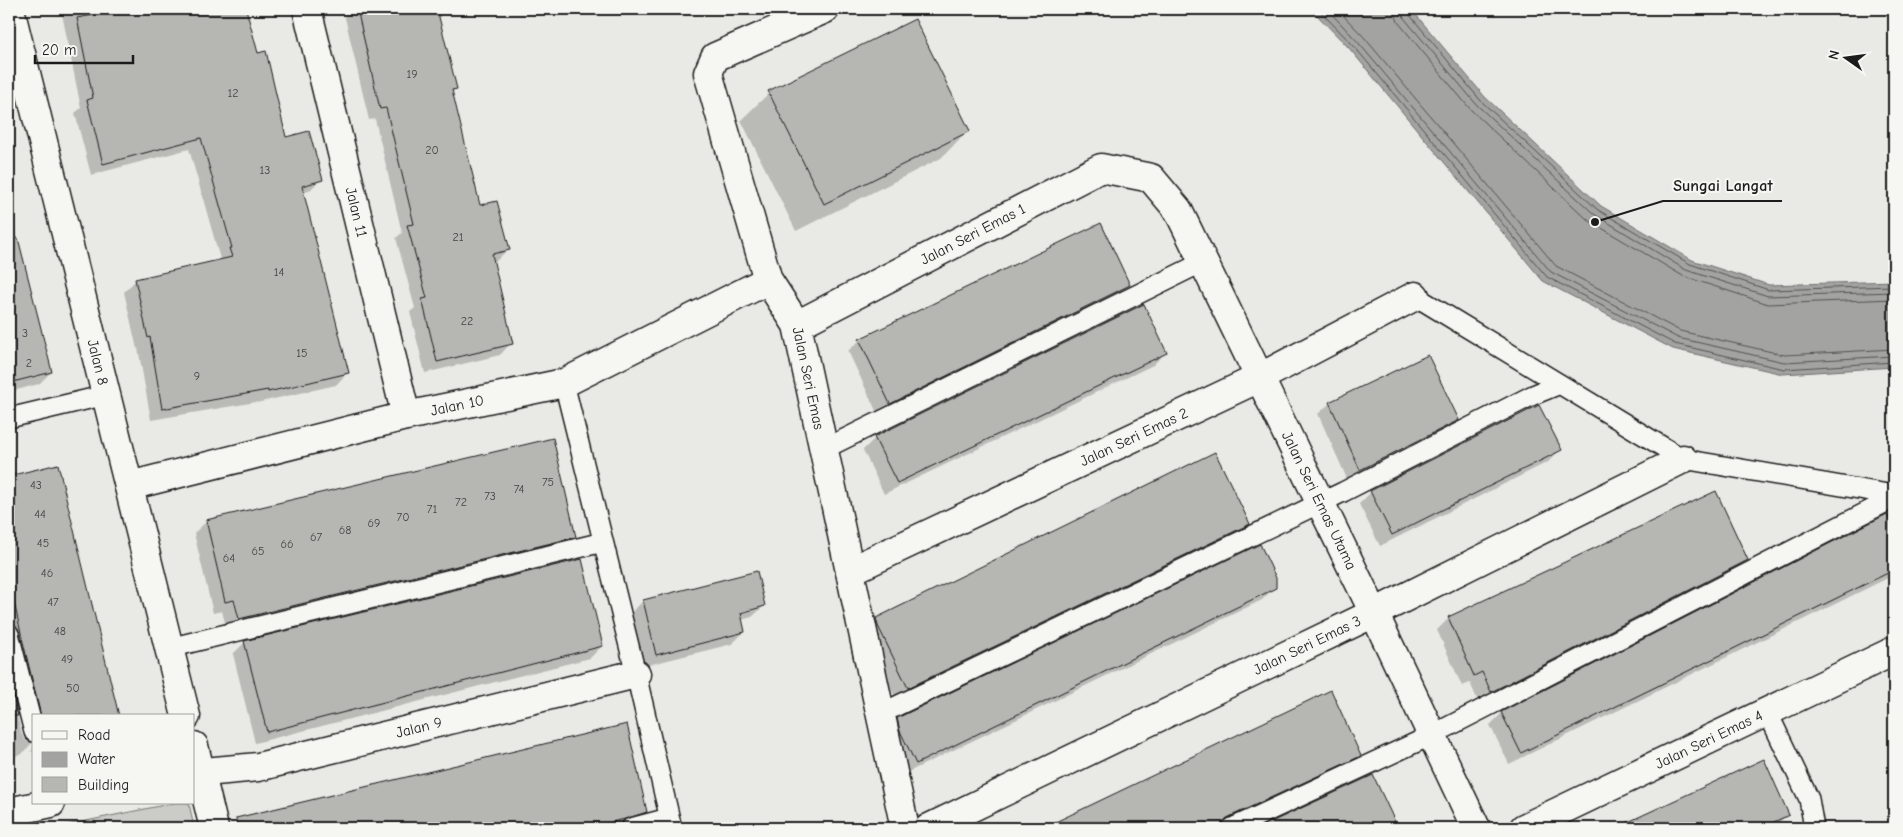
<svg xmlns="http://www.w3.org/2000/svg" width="1903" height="837" font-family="'Comic Neue',sans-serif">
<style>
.green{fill:#cbcbc7;stroke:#747472}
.water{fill:#a3a3a1;stroke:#6d6d6c}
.shadow{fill:#0003}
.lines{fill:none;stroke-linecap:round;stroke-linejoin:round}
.shore{stroke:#525251;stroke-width:1}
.building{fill:#b6b6b3;stroke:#1c1c1c}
.service-casing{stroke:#1c1c1c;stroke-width:22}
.minor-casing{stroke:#1c1c1c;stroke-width:31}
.service{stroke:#f6f6f2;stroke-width:19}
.minor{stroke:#f6f6f2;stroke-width:28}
.labels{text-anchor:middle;stroke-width:4;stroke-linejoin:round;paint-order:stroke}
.number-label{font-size:12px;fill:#424242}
.street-label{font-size:15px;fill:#1c1c1c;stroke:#f6f6f2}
.leader{fill:none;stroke:#1c1c1c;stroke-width:2}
.callout-dot{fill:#1c1c1c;stroke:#f6f6f2;stroke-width:2}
.callout-label{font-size:16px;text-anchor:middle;font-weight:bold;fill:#1c1c1c;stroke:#f6f6f2;stroke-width:4;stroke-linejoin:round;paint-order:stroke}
</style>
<rect width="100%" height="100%" fill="#e9e9e5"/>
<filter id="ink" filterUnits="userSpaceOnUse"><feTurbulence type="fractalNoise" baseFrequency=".02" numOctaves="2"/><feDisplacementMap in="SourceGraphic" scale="10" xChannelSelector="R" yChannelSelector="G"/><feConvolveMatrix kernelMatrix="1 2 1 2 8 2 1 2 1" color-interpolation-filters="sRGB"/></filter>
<g filter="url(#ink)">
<path class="green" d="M 174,803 L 189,803 L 194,828 L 52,828 Z"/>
<path class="water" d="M 1311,9 L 1411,9 L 1485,97 L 1601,206 L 1692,260 L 1769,285 L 1894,281 L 1894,367 L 1783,374 L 1673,349 L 1543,281 L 1349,48 Z"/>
<path class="shadow" d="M 61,9 L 245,9 L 257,55 L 285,139 L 321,179 L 309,191 L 302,193 L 347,373 L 336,385 L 256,403 L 256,402 L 151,420 L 138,348 L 137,349 L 124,292 L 136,280 L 219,261 L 220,259 L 189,149 L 91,175 L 75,113 L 81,108 Z
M 343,9 L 433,9 L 441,40 L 455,89 L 452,93 L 479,207 L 508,249 L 496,261 L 492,262 L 511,343 L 500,355 L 425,373 L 410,312 L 415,308 L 396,238 L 402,233 L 375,119 L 369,120 Z
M 769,93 L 969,130 L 941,158 L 796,231 L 741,120 Z
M 9,206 L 51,372 L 39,384 L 9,392 Z
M 1129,285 L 1117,297 L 878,415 L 848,351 L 860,340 Z
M 1165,353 L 1153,365 L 884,494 L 863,450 L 875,438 Z
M 1330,403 L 1457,420 L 1445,432 L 1348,481 L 1318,414 Z
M 552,439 L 575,537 L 563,548 L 227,630 L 222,611 L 213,613 L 194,533 L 206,522 Z
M 1560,450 L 1548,462 L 1380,546 L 1359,504 L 1371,492 Z
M 57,466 L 118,716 L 34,716 L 34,751 L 30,752 L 33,749 L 34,742 L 9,645 L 9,478 Z
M 1886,516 L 1894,532 L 1894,575 L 1509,764 L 1490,725 L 1502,713 Z
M 1248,524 L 1236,536 L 896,699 L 866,638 L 865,631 L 877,619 Z
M 1747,560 L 1735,572 L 1479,703 L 1470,683 L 1462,686 L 1437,630 L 1449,618 Z
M 1274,588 L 1262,600 L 904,774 L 886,731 L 898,719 Z
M 643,601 L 764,606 L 752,617 L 741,620 L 744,632 L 732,644 L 644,666 L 631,613 Z
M 245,642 L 602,646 L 590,658 L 255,743 L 233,654 Z
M 9,684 L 22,735 L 26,741 L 32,743 L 22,754 L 9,758 Z
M 1330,692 L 1360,755 L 1348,767 L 1220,827 L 1220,828 L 1044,828 Z
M 1763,761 L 1788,815 L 1772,828 L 1618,828 Z
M 1372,777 L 1394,822 L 1387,828 L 1261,828 Z
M 646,812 L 634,824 L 619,828 L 268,828 L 266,821 Z"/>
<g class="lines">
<path class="shore" d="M 1318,9 L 1353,45 L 1547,277 L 1675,344 L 1784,369 L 1894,362
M 1327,9 L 1357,41 L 1551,272 L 1678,338 L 1784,362 L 1894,356
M 1337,9 L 1363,36 L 1556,266 L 1680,331 L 1785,355 L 1894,349
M 1394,9 L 1398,22 L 1471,110 L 1588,220 L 1683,276 L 1768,304 L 1894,299
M 1401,9 L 1404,18 L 1477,105 L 1594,214 L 1686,270 L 1768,296 L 1894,292
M 1407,9 L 1409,14 L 1481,101 L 1598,210 L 1690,264 L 1769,290 L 1894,286"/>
</g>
<path class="building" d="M 125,9 L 246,9 L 258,53 L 266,51 L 286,137 L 309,131 L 323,180 L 302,186 L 349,373 L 268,392 L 268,390 L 162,409 L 150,337 L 148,338 L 135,279 L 232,257 L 229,248 L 232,248 L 201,138 L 103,164 L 87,100 L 93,98 L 77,18 Z
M 357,9 L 437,9 L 457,89 L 452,90 L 480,205 L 497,201 L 510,250 L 492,254 L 513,344 L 437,362 L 422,299 L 427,298 L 407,225 L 414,224 L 386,108 L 380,109 Z
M 915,19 L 970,131 L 824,204 L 768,91 Z
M 1101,223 L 1130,285 L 890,404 L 859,339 Z
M 18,238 L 52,372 L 9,383 L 9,239 Z
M 1144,304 L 1167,353 L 897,483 L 874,437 Z
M 1428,355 L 1459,420 L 1360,470 L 1329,402 Z
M 1539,405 L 1562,450 L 1392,535 L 1370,491 Z
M 553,438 L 576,537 L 239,619 L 234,600 L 225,602 L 206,520 Z
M 1215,452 L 1250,524 L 908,688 L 878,626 L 876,618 Z
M 58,464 L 65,493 L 119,716 L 41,716 L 23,642 L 9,580 L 9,476 Z
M 1716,491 L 1748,560 L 1491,692 L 1482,672 L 1474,676 L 1448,617 Z
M 1887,514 L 1894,529 L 1894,570 L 1521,753 L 1501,712 Z
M 1260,544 L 1276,578 L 1276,588 L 916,764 L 900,731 L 897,718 Z
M 582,559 L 603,646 L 267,732 L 244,641 Z
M 757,571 L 765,606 L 741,613 L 745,632 L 656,655 L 643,600 Z
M 9,679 L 18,716 L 9,716 Z
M 1331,690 L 1361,756 L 1227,818 L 1223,822 L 1221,828 L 1043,828 Z
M 627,724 L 647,812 L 625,819 L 585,828 L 237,828 L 236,818 Z
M 1764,759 L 1789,815 L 1761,828 L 1615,828 Z
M 1373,775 L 1398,828 L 1258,828 Z"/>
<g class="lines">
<g class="service-casing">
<path id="service" d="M 1415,296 L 1683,459 L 1894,495
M 564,383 L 636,674 L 672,828
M 9,418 L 106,395
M 824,449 L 1203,262
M 9,634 L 34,732
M 169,648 L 603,542
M 1767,711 L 1809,799 L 1814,828
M 880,714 L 1343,492 L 1533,395 L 1560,384
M 631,828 L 669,818
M 1232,828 L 1432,735 L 1894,498"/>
</g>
<g class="minor-casing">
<g id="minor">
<path id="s1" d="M 10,9 L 186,716"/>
<path id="s2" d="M 307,9 L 406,416"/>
<path id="s3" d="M 825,9 L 715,57 L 708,73 L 768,280 L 797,325 L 905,828"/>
<path id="s4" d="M 797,325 L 1101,168 L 1151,178 L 1178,210 L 1374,613 L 1476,828"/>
<path id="s5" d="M 129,486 L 406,416 L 564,383 L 768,280"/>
<path id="s6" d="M 850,571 L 1259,378 L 1415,296"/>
<path d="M 194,746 L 214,828"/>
<path id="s7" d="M 194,773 L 258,767 L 636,674"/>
<path d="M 9,812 L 51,803"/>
<path id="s8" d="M 929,828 L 1374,613 L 1683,459"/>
<path id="s9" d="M 1524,828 L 1894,651"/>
</g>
</g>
<use href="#service" class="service"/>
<use href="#minor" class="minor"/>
</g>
</g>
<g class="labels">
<g class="number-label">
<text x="412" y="78">19</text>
<text x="233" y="97">12</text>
<text x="432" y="154">20</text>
<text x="265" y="174">13</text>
<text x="458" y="241">21</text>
<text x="279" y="276">14</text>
<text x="467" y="325">22</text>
<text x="25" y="337">3</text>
<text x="302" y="357">15</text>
<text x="29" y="367">2</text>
<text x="197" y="380">9</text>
<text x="548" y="486">75</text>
<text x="36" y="489">43</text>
<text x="519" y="493">74</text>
<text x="490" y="500">73</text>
<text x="461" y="506">72</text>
<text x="432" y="513">71</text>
<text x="40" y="518">44</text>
<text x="403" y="521">70</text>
<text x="374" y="527">69</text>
<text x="345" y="534">68</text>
<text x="316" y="541">67</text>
<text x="43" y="547">45</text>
<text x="287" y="548">66</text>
<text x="258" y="555">65</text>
<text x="229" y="562">64</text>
<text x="47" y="577">46</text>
<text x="53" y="606">47</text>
<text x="60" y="635">48</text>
<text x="67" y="663">49</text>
<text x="73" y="692">50</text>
</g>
<g class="street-label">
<text dy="5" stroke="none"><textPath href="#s2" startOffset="209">Jalan 11</textPath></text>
<text dy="5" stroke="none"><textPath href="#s4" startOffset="198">Jalan Seri Emas 1</textPath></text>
<text dy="5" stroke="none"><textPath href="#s1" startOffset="364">Jalan 8</textPath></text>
<text dy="5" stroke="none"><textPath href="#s3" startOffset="461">Jalan Seri Emas</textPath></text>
<text dy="5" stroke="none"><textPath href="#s5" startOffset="338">Jalan 10</textPath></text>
<text dy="5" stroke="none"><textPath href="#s6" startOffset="314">Jalan Seri Emas 2</textPath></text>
<text dy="5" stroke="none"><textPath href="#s4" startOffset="758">Jalan Seri Emas Utama</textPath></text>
<text dy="5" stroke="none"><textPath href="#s8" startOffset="420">Jalan Seri Emas 3</textPath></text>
<text dy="5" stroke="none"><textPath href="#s7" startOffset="230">Jalan 9</textPath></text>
<text dy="5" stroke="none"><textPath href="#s9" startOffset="205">Jalan Seri Emas 4</textPath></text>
</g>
</g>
<path class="leader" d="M1595 222L1663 201H1782"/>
<circle class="callout-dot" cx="1595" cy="222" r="5"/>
<g class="callout-label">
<text x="1723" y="191">Sungai Langat</text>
</g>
<rect width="1903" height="837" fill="none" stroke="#f6f6f2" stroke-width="30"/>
<rect x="15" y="15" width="1873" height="807" fill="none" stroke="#1c1c1c" stroke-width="2" filter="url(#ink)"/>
<rect x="32" y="714" width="162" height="90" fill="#f6f6f2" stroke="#9f9f9c"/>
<rect x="42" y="731" width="25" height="8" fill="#f6f6f2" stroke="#9f9f9c"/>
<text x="78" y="740" font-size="15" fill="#1c1c1c">Road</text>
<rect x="42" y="752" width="25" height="15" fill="#a3a3a1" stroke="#9f9f9c"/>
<text x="78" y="764" font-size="15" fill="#1c1c1c">Water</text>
<rect x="42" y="777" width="25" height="15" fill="#b6b6b3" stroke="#9f9f9c"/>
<text x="78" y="790" font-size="15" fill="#1c1c1c">Building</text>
<g transform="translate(1846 58) rotate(284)" stroke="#f6f6f2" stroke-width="4" paint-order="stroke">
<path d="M0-4L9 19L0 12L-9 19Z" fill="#1c1c1c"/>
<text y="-8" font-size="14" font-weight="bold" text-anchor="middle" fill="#1c1c1c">N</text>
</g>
<path d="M35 55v8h98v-8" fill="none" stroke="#1c1c1c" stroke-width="2.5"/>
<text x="42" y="55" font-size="15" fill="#1c1c1c" stroke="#f6f6f2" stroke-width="4" paint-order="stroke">20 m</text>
</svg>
